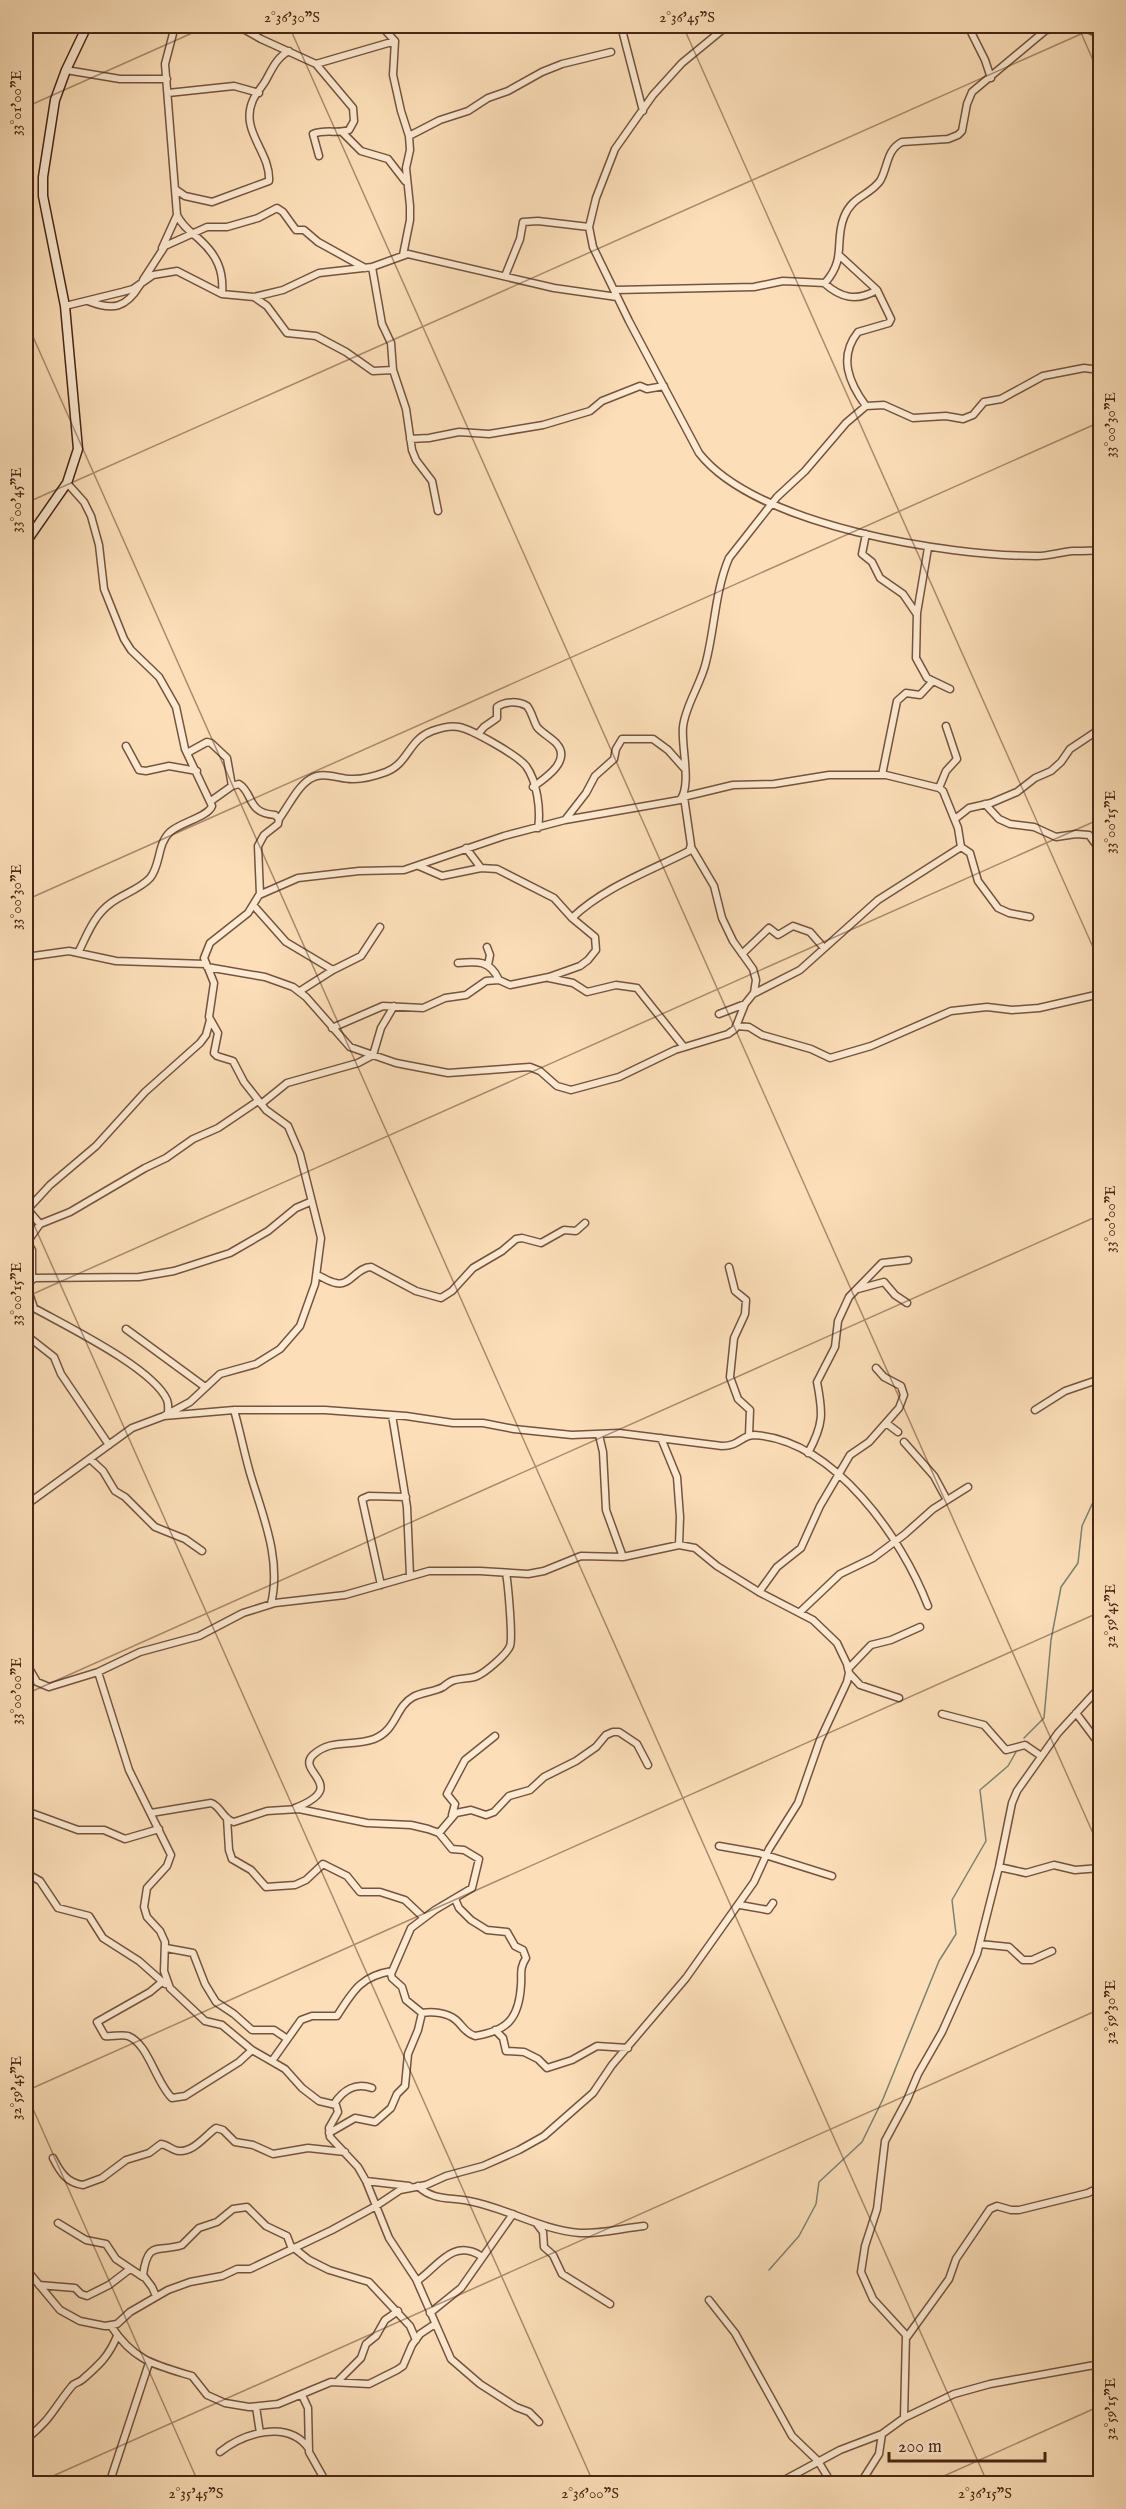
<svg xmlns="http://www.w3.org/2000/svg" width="1126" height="2509" font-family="'IM FELL English',serif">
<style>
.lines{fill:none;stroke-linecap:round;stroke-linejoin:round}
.stream{stroke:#7c8170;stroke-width:1.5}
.street-casing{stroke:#74543e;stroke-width:9}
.secondary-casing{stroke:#472615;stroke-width:11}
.street{stroke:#fdead2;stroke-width:6}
.secondary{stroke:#fdead2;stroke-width:8}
.ticks{fill:none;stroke:#472615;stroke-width:1.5;stroke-opacity:0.45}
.neatline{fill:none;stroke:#472615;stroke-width:2}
.ticks-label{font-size:15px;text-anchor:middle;fill:#472615}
</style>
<rect width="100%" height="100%" fill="#fcdfb9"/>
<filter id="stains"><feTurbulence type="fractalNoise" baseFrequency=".00333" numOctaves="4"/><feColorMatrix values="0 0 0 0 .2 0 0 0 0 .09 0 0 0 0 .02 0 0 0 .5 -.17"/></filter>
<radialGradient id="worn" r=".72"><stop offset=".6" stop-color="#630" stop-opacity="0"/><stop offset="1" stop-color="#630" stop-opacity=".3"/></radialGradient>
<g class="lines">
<path class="stream" d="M 1024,1738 L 1044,1718 L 1051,1640 L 1061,1587 L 1078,1563 L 1082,1526 L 1100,1487
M 769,2270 L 799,2236 L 816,2204 L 819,2182 L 862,2142 L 883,2099 L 939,1961 L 956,1934 L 952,1900 L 986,1841 L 980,1790 L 1008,1766 L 1016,1752"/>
<g class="street-casing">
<path id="street" d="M 175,26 L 165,64 L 177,215 C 182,226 191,232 199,239 C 217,255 224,271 222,294
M 238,26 L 261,39 L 316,64 L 353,108 L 354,121 L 349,130 C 338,134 325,129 313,134 L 319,156
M 381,26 L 395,41 L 393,75 L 401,111 L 409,136 L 410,150 L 406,168 L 410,206 L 410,220 L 403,255
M 621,26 L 643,111
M 727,26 L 682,63 L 653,95 L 615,149 L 596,198 L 589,227 L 593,247 L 629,321 L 699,453 C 756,526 948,556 1037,556 C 1049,556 1061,552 1073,551 C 1082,551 1091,551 1100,550
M 968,26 L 985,60 L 991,78
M 316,64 L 395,41
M 66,70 L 120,79 L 167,79
M 168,93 L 234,86 L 259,93
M 342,132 L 361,151 L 388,159 L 405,181
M 409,136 L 440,120 L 468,111 L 488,98 L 508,91 L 542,72 L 562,64 L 611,52
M 175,189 L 185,196 L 212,202 L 269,181 C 271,152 239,131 253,100 C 256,93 262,87 266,80 C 272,69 277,57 289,51
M 162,248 L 177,215
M 840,256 L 877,290 L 891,319 L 889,323 L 858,332 C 838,357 849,383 866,406
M 372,267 L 382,324 L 391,343 L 393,370 L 406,409 L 412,450 L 416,460 L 432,481 L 438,511
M 505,276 L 520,239 L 523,222 L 538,221 L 589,227
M 143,280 L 165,246 L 207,227 L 227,227 L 258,218 L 277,208 L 283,212 L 296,230 L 304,230 L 318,242 L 365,268
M 824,283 C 841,298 856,302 877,290
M 615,290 L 754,287 L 783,281 L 825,283 C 847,258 834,242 844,217 C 852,196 869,196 880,181 C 888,168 886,150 902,142 L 948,139 L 958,135 L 962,131 L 967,104 L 972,92 L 1046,30 L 1082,26 L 1100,35
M 254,297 L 267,306 L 287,333 L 316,336 L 346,352 L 373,371 L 393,370
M 88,301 C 113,311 126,308 140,285
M 65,306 L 122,292 L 133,289 L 153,275 L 177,271 L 222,294 L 254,297 L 283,290 L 319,273 L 372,267 L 408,254 L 554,288 L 617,297
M 410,439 L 429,438 L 459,432 L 489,434 L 543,425 L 590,411 L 602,401 L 640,386 L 647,389 L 664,386
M 67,483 L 84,502 L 91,516 L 99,545 L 104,589 L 124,639 L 131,650 L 159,677 L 176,707 L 185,749 L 212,806 C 208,817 181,822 170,832 C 157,844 161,865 150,878 C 140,889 123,894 111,903 C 94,915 87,935 78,953
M 866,534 L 862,554 L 872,562 L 880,578 L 903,594 L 916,613
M 928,548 L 917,613 L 916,658 L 927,678 L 950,689
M 478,734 L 484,727 L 497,718 L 497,707 C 505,701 518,701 527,706 C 532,712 533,720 537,727 C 542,733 550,737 556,743 C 572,760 547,777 533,787
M 126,746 L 139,770 L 146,771 L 169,766 L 197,771
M 187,753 L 207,742 L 211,743 L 227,758 L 232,786
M 882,775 L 897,701 L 906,693 L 920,695 L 932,682
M 939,788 L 946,771 L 957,759 L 946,726
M 211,801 L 232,786 L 239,784 C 254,793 246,813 275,815 L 279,819 L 278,824 L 264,835 L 258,846 L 260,894
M 985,804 L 999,819 L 1010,824 L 1034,827 L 1056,837 L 1076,834 L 1089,835 L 1100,850
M 279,819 C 288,807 297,787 310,779 C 324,770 339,780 354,779 C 366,779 375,776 386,772 C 409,763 408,740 432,731 C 440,728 450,725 459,727 C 473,730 517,755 526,766 C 537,781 541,810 538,828
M 955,819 L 969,808 L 991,803 L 1017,792 L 1035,778 L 1051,771 L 1061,762 L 1070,749 L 1100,729
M 565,820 L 586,793 L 595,776 L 614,759 L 616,749 L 622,739 L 653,739 L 668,750 L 684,768
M 691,847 L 714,886 L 722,918 L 733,941 L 753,969 L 756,980 L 754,993
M 961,847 L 970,853 L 978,881 L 998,908 L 1009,913 L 1030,917
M 466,848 L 481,868
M 254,906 L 286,942 L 333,970
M 572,918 C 604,887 650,871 689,851 L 691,845 L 684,797
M 487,947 L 490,955 L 488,965
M 742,954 L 769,928 L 778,935 L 793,926 L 810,932 L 824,948
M 26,957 L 69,951 L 116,961 L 205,964
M 458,963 C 477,961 490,960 499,980
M 207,967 L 265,977 L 293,987 L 306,997 L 350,1047 L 396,1063 L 448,1073 L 530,1067 L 540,1071 L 557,1086 L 571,1090 L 619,1077 L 675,1050 L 728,1034 L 735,1029 L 745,1004 L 753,994 L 800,970 L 878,900 L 961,847 L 958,828 L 943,791 L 939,788 L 886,775 L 829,775 L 774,784 L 733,785 L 683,797
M 549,978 L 573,983 L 587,992 L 616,985 L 637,988 L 684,1047
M 300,991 L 333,970 L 361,956 L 380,927
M 719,1014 L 745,1004
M 736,1026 L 749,1027 L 762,1035 L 811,1049 L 830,1058 L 871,1046 L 951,1011 L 987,1007 L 1012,1010 L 1039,1008 L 1100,994
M 332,1028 L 383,1006 L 423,1008 L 445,998 L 466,995 L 486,981 L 499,980 L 510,985 L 549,977 L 580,966 L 588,960 L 596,950 L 595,937 L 572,918 L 554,898 L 497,869 L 481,868 L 442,876 L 419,866
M 261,1104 L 287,1083 L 358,1063 L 373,1055 L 381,1028 L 394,1006
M 28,1210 L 40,1224
M 26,1211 L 50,1185 L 96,1146 L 145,1092 L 200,1043 L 206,1035 L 210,1020
M 26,1240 L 32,1250 L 32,1279
M 28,1241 L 40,1224 L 70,1212 L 145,1168 L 166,1158 L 193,1139 L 218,1128 L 258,1101
M 729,1267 L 735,1291 L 746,1300 L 745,1314 L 734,1338 L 730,1377 L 738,1399 L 750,1410 L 749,1435
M 317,1275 C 323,1277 329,1282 336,1283 C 349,1287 357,1267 371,1267 L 416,1291 L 441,1298 L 452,1291 L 473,1268 L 502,1251 L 516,1239 L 522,1238 L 541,1243 L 564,1230 L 576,1231 L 585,1223
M 26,1284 L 35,1278 L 139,1277 L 174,1271 L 230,1253 L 268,1231 L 296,1208 L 310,1202
M 26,1284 L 34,1308 C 66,1326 153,1368 167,1400 C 169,1405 168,1410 168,1414
M 858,1289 L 884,1282 L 895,1295 L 907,1303
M 126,1329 L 205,1387
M 26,1335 L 54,1357 L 61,1374 L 109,1445
M 234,1410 C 240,1431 244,1452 250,1473 C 262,1514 282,1559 271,1604
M 1035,1410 L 1065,1391 L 1100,1379
M 392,1415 L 407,1507 L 410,1576
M 164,1416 L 190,1402 L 220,1374 L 256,1364 L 280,1349 L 300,1326 L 315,1284 L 321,1238 L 300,1154 L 288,1126 L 266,1110 L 244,1082 L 233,1061 L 217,1056 L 214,1053 L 218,1033 L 209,1017 L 214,983 L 204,958 L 210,943 L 248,913 L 259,895 L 298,878 L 359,871 L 404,870 L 504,836 L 565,820 L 680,800 C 692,786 681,746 683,727 C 685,706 701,684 706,662 C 715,627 715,591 729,558 L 777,497 L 805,471 L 846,423 L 866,406 L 884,405 L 913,418 L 946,416 L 963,419 L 973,415 L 984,402 L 1001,399 L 1043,376 L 1084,368 L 1100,370
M 886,1423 L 898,1432
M 599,1435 L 603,1452 L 606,1510 L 623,1557
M 661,1438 L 677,1477 L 680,1517 L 679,1545
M 904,1442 L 934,1476 L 947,1500
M 808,1453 C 824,1424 823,1413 817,1382 L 835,1347 L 838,1321 L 849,1297 L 882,1263 L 908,1260
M 90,1459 L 103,1471 L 115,1491 L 125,1497 L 155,1527 L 185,1539 L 202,1551
M 26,1505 L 132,1428 L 164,1416 L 234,1410 L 325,1410 L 406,1416 L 453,1423 L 483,1423 L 514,1429 L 572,1435 L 619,1433 L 722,1446 C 740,1446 741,1435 755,1435 C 835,1441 902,1538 928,1606
M 381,1585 L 362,1499 L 369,1496 L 406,1497
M 759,1592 L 777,1567 L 801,1548 L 820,1506 L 850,1455 L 869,1442 L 899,1408 L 904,1395 L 901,1386 L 884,1377 L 876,1368
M 800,1612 L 840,1574 L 873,1558 L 905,1534 L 933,1509 L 968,1487
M 26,1663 L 37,1682 L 49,1687 L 98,1672 L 140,1652 L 199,1636 L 243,1613 L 275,1603 L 345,1595 L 429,1571 L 480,1571 L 528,1574 L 544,1571 L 581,1556 L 623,1557 L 679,1545 L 695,1548 L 717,1566 L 759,1592 L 813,1620 L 837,1643 L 847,1664 L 849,1673 L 847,1682 L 820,1740 L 798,1803 L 769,1849 L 754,1882 L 686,1978 L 612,2065 L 593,2093 L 544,2136 L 519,2150 L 483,2166 L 446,2176 L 426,2185 L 400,2190 L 376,2206 L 332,2230 L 250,2269 L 237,2269 L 222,2276 L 190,2282 L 168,2290 L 130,2312 L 117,2324 L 105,2326 L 80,2321 L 60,2310 L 26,2269
M 848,1669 L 871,1645 L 891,1640 L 920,1627
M 98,1672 L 129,1770 L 171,1855 L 167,1866 L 147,1888 L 144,1907 L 147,1917 L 160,1931 L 165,1942 L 164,1971 L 170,1988 L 205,2021 L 222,2025 L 252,2050 L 285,2069 L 302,2088 L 319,2101 L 336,2105 L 338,2112 L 329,2128 L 330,2137 L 358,2167 L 366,2181 L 389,2238 L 416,2279 L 451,2359 L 480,2384 L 516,2407 L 529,2412 L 539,2422
M 849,1673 L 860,1685 L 899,1698
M 1076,1713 L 1100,1745
M 942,1714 L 984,1725 L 1006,1750 L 1025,1745 L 1041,1756
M 295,1808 C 351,1786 295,1772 313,1755 C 331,1738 353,1747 374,1739 C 397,1730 395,1707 413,1697 C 422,1692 434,1692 443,1687 C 447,1684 450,1681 455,1680 C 462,1678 470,1679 477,1676 C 485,1673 507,1654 510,1646 C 513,1638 508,1584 506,1573
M 26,1811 L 78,1830 L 104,1830 L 125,1839 L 159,1829
M 151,1813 L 211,1803 C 221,1806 223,1820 234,1822 L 267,1811 L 299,1809 L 367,1823 L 411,1825 L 428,1829 L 439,1833 L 452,1849 L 464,1850 L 479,1859 L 472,1888 L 435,1910 L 411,1928 L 391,1974 L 392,1978 L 402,1987 L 406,2000 L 422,2013 L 418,2030 L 408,2054 L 405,2086 L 397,2094 L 391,2108 L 375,2122 L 355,2118 L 329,2133
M 452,1815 L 455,1804 L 447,1794 L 465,1760 L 495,1736
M 227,1818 L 229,1850 L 232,1859 L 251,1870 L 266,1887 L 295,1885 L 306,1880 L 323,1864 L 347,1876 L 360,1892 L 380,1892 L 405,1900 L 424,1918
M 439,1833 L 456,1813 L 471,1810 L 486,1815 L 494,1812 L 509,1796 L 530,1790 L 544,1777 L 576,1761 L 596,1747 L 606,1735 L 613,1732 L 619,1732 L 637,1744 L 648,1765
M 719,1846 L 759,1853 L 832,1876
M 999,1867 L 1026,1873 L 1054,1865 L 1075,1870 L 1100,1868
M 26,1873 L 40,1881 L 58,1908 L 89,1916 L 103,1938 L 139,1961 L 165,1984
M 740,1905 L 768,1910 L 773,1903
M 980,1944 L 1009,1947 L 1023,1960 L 1032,1960 L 1052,1951
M 166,1948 L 193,1953 L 205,1984 L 216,2002 L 234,2014 L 252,2030 L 274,2030 L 286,2038
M 162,1982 L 150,1992 L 97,2022 L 105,2036 C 112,2037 121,2034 128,2036 C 148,2043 156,2083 172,2098 L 185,2096 L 239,2062 L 252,2050
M 422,2013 C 433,2011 448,2013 456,2020 C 463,2026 465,2033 475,2036 C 507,2031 519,2019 521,1985 C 522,1974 519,1969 526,1958 L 523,1950 L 515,1946 L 507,1932 L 487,1930 L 471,1920 L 459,1908 L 455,1899
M 495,2030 L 503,2038 L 506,2051 L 524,2052 L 538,2059 L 547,2068 L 572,2060 L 597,2046 L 628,2048
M 272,2061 L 301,2020 L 312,2016 L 337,2016 C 353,1991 361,1976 392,1971
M 334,2104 C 343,2090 356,2082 372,2088
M 53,2158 C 60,2172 67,2183 83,2185 L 102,2178 L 126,2160 L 149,2153 L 161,2144 C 168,2145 173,2151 179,2151 C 194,2152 206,2135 216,2128 L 223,2130 L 235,2142 L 253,2145 L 273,2154 L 308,2148 L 345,2152
M 366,2181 L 409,2186
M 418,2186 C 433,2201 450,2197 469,2201 C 507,2208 541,2230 580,2233 C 601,2234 623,2228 644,2226
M 58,2223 L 86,2240 L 106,2244 L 116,2259 L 143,2277
M 537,2224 L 543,2232 L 544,2247 L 553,2255 L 562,2274 L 610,2304
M 294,2248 L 309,2260 L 329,2270 L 369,2282 L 410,2326 L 416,2340
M 417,2281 C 438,2267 452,2238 481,2256
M 39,2285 L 75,2288 L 81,2294 L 87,2296 L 109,2285 L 130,2269
M 156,2296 L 152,2287 L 143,2275 C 148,2239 158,2253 182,2245 L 199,2228 L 217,2222 L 233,2209 L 247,2207 L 266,2226 L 287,2236 L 292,2249
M 709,2300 L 735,2333 L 792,2436 L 818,2461 L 832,2484
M 430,2313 L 461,2288 L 513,2214
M 111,2326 C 134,2361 155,2365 192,2376 L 207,2395 L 225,2403 L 249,2407 L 278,2404 L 331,2382 L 369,2384 L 397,2370 L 403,2366 L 412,2345 L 420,2334 L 435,2324
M 907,2337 L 949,2279 L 956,2259 L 990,2209 L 997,2206 L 1011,2210 L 1019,2210 L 1088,2193 L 1100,2187
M 338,2381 L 361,2358 L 366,2344 L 376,2336 L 385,2320 L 398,2311
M 302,2395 L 308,2408 L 309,2452 L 327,2484
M 256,2407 L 260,2433
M 904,2418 L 906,2335 L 873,2299 L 861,2272 L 865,2246 L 877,2209 L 885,2141 L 907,2100 L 918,2074 L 942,2032 L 977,1954 L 999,1867 L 1012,1803 L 1017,1791 L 1058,1733 L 1100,1687
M 26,2439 C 51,2420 53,2409 72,2386 C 75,2382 79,2383 83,2379 C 99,2365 109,2356 117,2336
M 220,2452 C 244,2433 288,2419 309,2449
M 109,2484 L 149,2363
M 777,2484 L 840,2450 L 882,2434 L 904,2418 L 954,2394 L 990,2384 L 1100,2364
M 860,2484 L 879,2454 L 882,2434"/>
</g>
<g class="secondary-casing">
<path id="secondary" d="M 26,542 L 67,483 L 78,449 L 65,306 L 43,196 L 43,177 L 55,100 L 66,70 L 87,26"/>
</g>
<use href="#street" class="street"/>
<use href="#secondary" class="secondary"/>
</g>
<path class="ticks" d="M 289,26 L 1100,1849M 683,26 L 1100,963M 1078,26 L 1100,76M 26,107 L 208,26M 26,321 L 988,2484M 26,503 L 1099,26M 26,900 L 1100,422M 26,1207 L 594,2484M 26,1297 L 1100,819M 26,1694 L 1100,1215M 26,2091 L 1100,1612M 26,2093 L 199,2484M 35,2484 L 1100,2009M 926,2484 L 1100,2406"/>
<rect width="1126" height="2509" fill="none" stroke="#fcdfb9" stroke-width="66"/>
<path d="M889 2452v9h156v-9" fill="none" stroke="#472615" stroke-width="3"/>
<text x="898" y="2452" font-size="18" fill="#472615" stroke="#fdead2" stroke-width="4.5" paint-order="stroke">200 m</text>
<rect x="33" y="33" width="1060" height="2443" class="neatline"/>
<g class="ticks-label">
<text x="292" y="22">2°36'30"S</text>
<text x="687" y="22">2°36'45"S</text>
<text transform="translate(16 103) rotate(-90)" y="5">33°01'00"E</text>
<text transform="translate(1110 425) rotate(-90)" y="5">33°00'30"E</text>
<text transform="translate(16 500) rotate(-90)" y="5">33°00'45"E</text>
<text transform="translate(1110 822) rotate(-90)" y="5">33°00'15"E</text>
<text transform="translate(16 897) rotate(-90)" y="5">33°00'30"E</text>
<text transform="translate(1110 1219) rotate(-90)" y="5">33°00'00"E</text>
<text transform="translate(16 1294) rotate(-90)" y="5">33°00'15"E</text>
<text transform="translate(1110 1616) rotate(-90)" y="5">32°59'45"E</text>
<text transform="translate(16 1691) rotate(-90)" y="5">33°00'00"E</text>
<text transform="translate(1110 2012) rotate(-90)" y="5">32°59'30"E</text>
<text transform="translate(16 2088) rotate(-90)" y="5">32°59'45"E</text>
<text transform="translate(1110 2409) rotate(-90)" y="5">32°59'15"E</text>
<text x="196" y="2498">2°35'45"S</text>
<text x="590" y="2498">2°36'00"S</text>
<text x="985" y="2498">2°36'15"S</text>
</g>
<rect width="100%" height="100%" filter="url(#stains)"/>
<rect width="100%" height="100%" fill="url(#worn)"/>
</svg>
